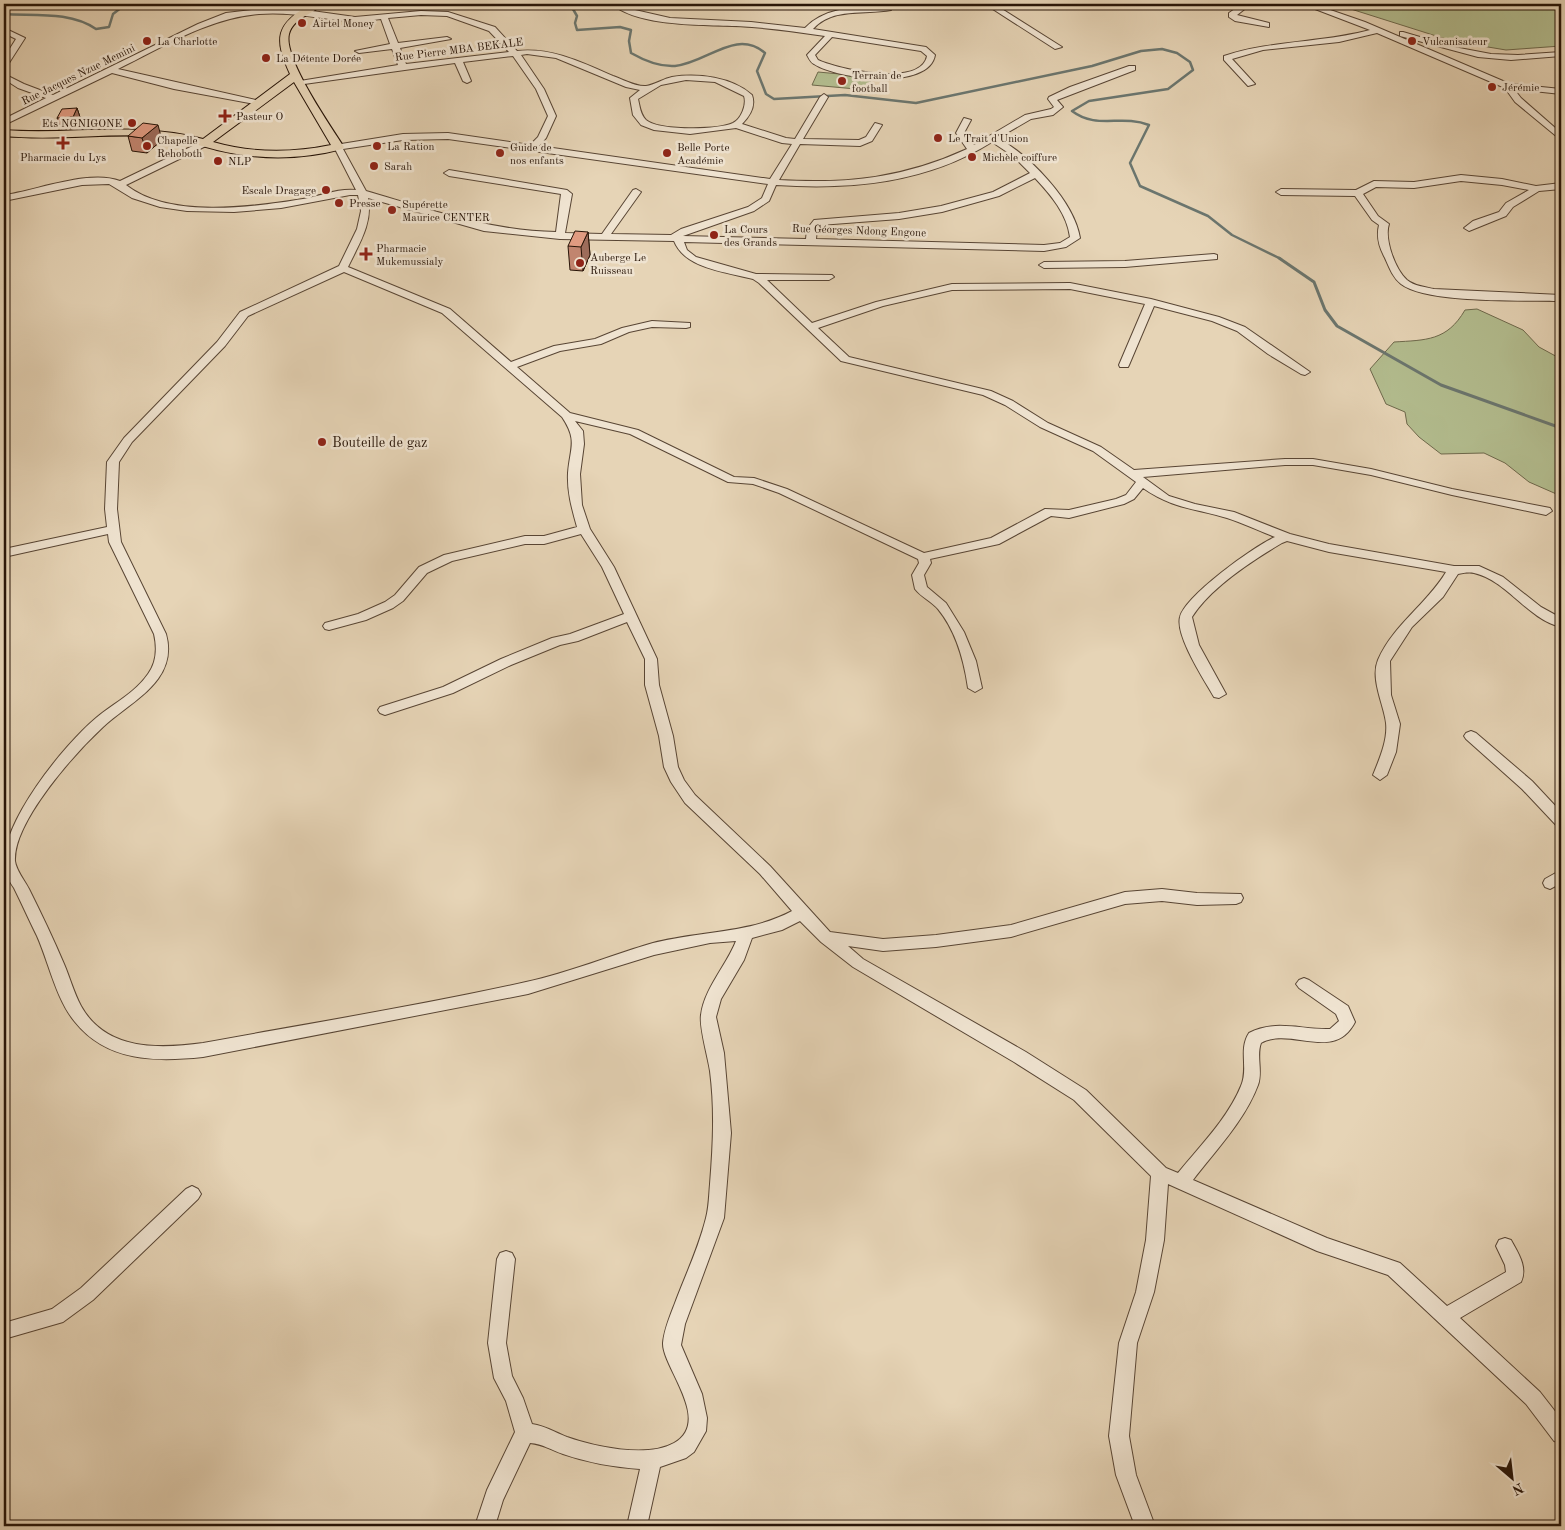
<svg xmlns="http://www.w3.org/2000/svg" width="1565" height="1530" font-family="'Old Standard TT',serif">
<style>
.green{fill:#b3bd8f;stroke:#6e694c}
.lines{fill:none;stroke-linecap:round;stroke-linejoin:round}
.stream-far1{stroke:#6b766f;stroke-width:2.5}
.stream{stroke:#6b766f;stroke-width:3}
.minor-casing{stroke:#584534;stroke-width:2}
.major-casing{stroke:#281508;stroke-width:2}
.minor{fill:#efe3d0;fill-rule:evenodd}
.major{fill:#e6d4b6;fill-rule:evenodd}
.wall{fill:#c1856f;stroke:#281508}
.shaded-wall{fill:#9d6c5a;stroke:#281508}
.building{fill:#e09b81;stroke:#281508}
.poi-dot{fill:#8f2418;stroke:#efe3d0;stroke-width:2}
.labels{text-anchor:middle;stroke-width:5;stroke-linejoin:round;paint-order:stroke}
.far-poi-label{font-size:11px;fill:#281508;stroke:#efe3d0;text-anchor:start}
.far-street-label{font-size:11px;fill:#281508;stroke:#efe3d0}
.poi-label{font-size:14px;fill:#281508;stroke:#efe3d0;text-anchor:start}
</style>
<rect width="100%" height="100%" fill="#e6d4b6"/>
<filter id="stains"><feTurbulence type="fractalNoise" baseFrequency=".004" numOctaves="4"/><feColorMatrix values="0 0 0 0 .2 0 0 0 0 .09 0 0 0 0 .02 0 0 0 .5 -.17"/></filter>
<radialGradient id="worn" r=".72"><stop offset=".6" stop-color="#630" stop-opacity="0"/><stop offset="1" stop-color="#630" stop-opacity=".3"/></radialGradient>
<path class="green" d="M 1335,4 L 1561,4 L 1561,46 L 1506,50 L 1452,41 Z
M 818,72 L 872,77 L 867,90 L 812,85 Z
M 1477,309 L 1523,330 L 1539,347 L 1561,359 L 1561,496 L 1529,482 L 1505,463 L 1484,453 L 1441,454 L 1419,437 L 1407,424 L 1405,412 L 1386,404 L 1370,369 L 1394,342 C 1426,340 1447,341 1465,310 Z"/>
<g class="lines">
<path class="stream-far1" d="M 570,4 L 577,16 L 575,23 L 577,30 L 620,27 L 631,30 L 629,41 L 631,53 C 645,61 659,67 675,66 C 707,63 736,28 765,53 L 757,71 L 766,94 L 774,99 L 845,95 L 916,103 L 1092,66 L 1141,51 L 1162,49 L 1177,53 L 1190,62 L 1193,70 L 1168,89 L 1089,101 L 1072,111 C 1097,130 1121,114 1149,125 L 1130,163 L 1140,186 L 1208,216 L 1232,235 L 1281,259
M 4,14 C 34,16 70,11 96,29 L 109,27 L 113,14 L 126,4"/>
<path class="stream" d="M 1279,258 L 1314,282 L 1325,310 L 1337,326 L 1441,385 L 1561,428"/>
<g class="minor-casing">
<path id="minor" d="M 612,4 L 622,4 L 635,10 L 670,18 L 751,22 L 805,28 C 826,6 859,7 888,6 L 892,8 L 891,10 C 864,15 833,7 813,29 L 926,47 L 935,55 C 929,91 836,79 814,64 C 810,62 809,58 807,55 L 825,36 C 800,32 776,29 752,27 C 715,24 641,29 612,4 ZM 832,37 L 921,51 L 927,56 C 921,88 837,69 818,60 L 815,55 Z
M 985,4 L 994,4 L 1062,47 L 1055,49 Z
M 1242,4 L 1251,4 L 1237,15 L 1269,23 L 1269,27 L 1235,21 L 1229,17 L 1229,13 Z
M 1302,4 L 1313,4 L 1365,22 L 1510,84 L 1561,89 L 1561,94 L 1514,89 L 1521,98 L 1561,133 L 1561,140 L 1515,102 L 1505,88 L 1377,33 L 1339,42 L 1263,50 L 1232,59 L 1255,84 L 1248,86 L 1224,60 L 1224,56 C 1272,40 1322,43 1370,30 Z
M 261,9 L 305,10 L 355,17 L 421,11 L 448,12 L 495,27 L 517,51 C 551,47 583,63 613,76 C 622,79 636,87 646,86 C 654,85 663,79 672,77 C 698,73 732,77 752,95 C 756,106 750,116 742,124 L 786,138 L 795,139 L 820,97 L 824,94 L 828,97 L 803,139 L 859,140 L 866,137 L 875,123 L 882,125 L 872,141 L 860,146 L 800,144 L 779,180 C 848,184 904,178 967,149 L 956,133 L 964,118 L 971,120 L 964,133 L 974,145 L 1025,115 L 1051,109 L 1054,107 L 1048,99 L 1049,97 L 1070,87 L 1129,66 L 1135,66 L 1135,70 L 1057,100 L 1063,107 L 1053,115 L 1031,119 L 998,138 C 1030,156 1074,201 1080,238 L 1066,247 L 1044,251 L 684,242 L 687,250 L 696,257 L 756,274 L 832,275 L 834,277 L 829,280 L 767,280 L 812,323 L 876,302 L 952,284 L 1070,283 L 1151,299 L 1219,317 L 1245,327 L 1310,372 L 1305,375 L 1301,374 L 1268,354 L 1237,331 L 1212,321 L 1154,306 L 1129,365 L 1128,367 L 1120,367 L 1119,365 L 1145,304 L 1070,289 L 952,290 L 883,306 L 818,328 L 849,357 L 991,391 L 1013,401 L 1048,423 L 1101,447 L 1134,470 L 1285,459 L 1313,459 L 1371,469 L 1452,489 L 1550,508 L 1552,511 L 1546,515 L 1452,495 L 1371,475 L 1313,465 L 1285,465 L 1143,477 L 1169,496 L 1195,504 L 1234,512 L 1290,534 L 1329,544 L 1454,566 L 1479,566 L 1503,577 L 1541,607 L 1561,618 L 1561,627 C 1527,619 1508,581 1474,573 C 1469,572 1463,573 1458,574 L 1443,597 L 1412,627 L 1390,661 L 1391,695 L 1400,724 L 1396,752 L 1387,775 L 1380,780 L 1373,775 C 1379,760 1388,740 1386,723 C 1384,705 1370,679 1378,660 C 1393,625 1427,604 1446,572 L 1329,552 L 1287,541 L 1282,543 C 1253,560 1210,588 1192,617 L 1199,645 L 1226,694 L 1219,698 L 1214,697 C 1205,681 1175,636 1180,617 C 1185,596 1254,546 1275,537 C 1259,531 1243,523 1227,518 C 1194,508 1173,509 1143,488 L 1134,499 L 1124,504 L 1069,518 L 1051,516 L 999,544 L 930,559 L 931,563 L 924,575 L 927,587 L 946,603 L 964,632 L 976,661 L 982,688 L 975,692 L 968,688 C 964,660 956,631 938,609 C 931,601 921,597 915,589 L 912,575 L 919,563 L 918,559 L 779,493 L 753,484 L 728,482 L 630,434 L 575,421 L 583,431 L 584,444 L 580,474 L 582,505 L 590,529 L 614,567 L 657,659 L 659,685 L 673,736 L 678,767 L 684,780 L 695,795 L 770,866 L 830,932 L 883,939 L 936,935 L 1011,925 L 1125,892 L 1162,889 L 1197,893 L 1241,894 L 1243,898 L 1241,902 L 1236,904 L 1197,905 L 1162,901 L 1125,904 L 1011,937 L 936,947 L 883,951 L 848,946 L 863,959 L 1026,1052 L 1086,1090 L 1166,1168 L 1178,1173 C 1200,1146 1228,1118 1241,1086 C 1249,1068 1238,1050 1249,1033 C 1276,1019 1301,1030 1330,1029 L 1339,1021 L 1336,1014 L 1299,988 L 1296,984 L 1299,980 L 1304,978 L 1309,980 L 1348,1006 L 1355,1022 C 1334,1063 1291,1026 1261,1043 C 1256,1056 1263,1071 1258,1085 C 1245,1120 1216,1150 1193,1180 L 1327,1238 L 1400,1263 L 1447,1306 L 1506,1272 L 1505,1265 L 1496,1246 L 1499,1240 L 1505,1238 L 1511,1240 C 1518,1253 1528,1267 1521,1282 L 1460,1318 L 1540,1392 L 1561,1419 L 1561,1443 L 1554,1441 L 1526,1404 L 1388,1275 L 1317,1251 L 1168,1184 L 1164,1240 L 1154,1292 L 1137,1343 L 1129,1436 L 1136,1475 L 1155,1526 L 1135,1526 L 1116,1475 L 1109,1436 L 1119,1343 L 1136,1292 L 1146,1240 L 1151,1176 L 1074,1100 L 1014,1062 L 853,967 L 821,942 L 800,921 L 782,930 L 752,938 L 744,960 L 721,999 L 716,1017 L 724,1053 L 731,1133 L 724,1218 L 685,1324 L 681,1345 L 702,1394 L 707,1418 L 706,1431 L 694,1452 L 686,1458 L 660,1467 L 647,1526 L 627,1526 L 640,1469 C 614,1467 589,1463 563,1454 C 551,1450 543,1444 530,1443 L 503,1500 L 495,1526 L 475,1526 L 487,1490 L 515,1432 L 506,1401 L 494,1378 L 488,1343 L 497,1259 L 500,1253 L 506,1251 L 512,1253 L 515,1259 L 506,1343 L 512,1376 L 523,1398 L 532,1424 C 546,1426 554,1432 567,1437 C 595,1447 647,1458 674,1443 C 713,1421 662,1367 663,1343 C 664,1330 670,1316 675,1303 C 685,1276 699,1247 706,1218 C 709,1207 709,1195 710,1184 C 713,1146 715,1110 710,1071 C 708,1057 699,1027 701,1015 C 704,989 726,966 736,941 L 710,943 L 654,955 L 528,994 L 203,1057 C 156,1062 107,1062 75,1022 C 56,999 49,963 37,936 C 29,920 22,904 14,888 C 10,882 5,874 4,868 C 0,823 64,745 96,718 C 114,703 135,693 148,674 C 157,662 157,647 154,634 L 109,542 L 108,534 L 4,557 L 4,549 L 107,527 L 105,509 L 107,462 L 124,438 L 217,342 L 240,312 L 339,266 L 357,229 L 361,211 L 358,195 L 350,195 L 281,208 L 234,212 L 187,211 L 160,207 L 132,198 L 109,184 L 82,185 L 4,201 L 4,195 C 36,191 89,169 120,181 L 205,140 L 208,141 L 208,145 L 126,185 C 169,219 253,207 303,199 C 320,196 339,188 356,190 L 334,147 L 335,145 L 403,134 L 448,133 L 530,145 L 538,137 L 548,116 L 536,89 L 513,56 L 463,62 L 471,81 L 467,83 L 463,81 L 455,63 L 297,85 L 296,83 L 300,81 L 398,65 L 392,49 L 359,53 L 355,51 L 390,44 L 381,19 C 372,20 363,22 354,21 C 322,20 292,11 259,14 C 209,18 163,47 118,69 L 260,101 L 260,105 L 174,89 L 112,73 L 4,125 L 4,119 L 46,98 L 18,88 L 4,79 L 4,74 L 24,84 L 53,95 L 198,24 L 226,13 ZM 421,15 L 447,16 L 489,31 L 509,52 L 406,64 L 400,48 L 451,39 L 447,37 L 398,43 L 388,18 ZM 527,54 L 556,58 L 626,87 L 640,90 L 630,98 L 633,115 L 641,125 L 654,130 L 690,134 L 736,128 L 782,143 L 792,144 L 770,179 L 539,146 L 546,138 L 556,116 L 544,89 L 521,55 ZM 686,80 L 715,82 L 744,96 C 747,105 741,119 733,123 C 718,130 659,131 646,120 C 640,114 640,107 638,99 L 661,85 ZM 448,139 L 768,184 L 762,198 L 748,207 L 681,229 L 671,235 L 611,234 L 641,192 L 636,189 L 633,190 L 602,234 L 565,233 L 572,194 L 567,190 L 449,170 L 444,173 L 449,176 L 561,194 L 556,232 C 490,231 428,209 366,191 L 343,149 L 403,140 ZM 992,142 L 1013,156 L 1030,173 L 993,192 L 941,206 L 899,213 L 814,220 L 807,229 L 806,239 L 683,236 L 754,211 L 769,201 L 776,185 C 852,190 927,183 992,142 ZM 1035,178 C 1051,195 1067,214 1070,237 L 1060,243 L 1044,245 L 816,239 L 817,229 L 820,225 L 899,219 L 942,212 L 999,196 ZM 368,198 L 484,231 L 560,239 L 674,241 C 685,269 727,272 753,279 L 759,283 L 841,361 L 983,395 L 1005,405 L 1040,427 L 1093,451 L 1136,482 L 1126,495 L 1116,499 L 1069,510 L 1045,509 L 991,538 L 924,553 L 787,489 L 754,478 L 734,477 L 638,430 L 570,413 L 517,367 L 560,351 L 601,344 L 629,332 L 652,327 L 686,328 L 690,327 L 690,323 L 652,321 L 622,328 L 595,339 L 554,346 L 511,362 L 450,309 L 348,267 C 359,244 373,223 368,198 ZM 344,272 L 442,313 L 562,417 C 578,441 570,447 568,473 C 567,492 572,509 577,527 L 544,536 L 525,536 L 444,555 L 419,567 L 395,595 L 385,602 L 358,614 L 325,623 L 323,626 L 325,629 L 329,630 L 366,620 L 393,608 L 403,601 L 427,573 L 452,561 L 525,544 L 544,544 L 581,534 L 602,567 L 624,614 L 570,634 L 552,638 L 501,659 L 443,687 L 380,707 L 378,710 L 380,713 L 385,715 L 453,693 L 511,665 L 560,645 L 578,641 L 627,622 L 645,659 L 645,685 L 659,736 L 664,767 L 671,782 L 685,803 L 760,874 L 792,911 C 749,934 699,931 653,943 C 611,955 569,973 526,982 C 419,1006 311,1023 203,1043 C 159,1049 106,1051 81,1006 C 74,993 70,978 64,964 C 53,938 41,913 29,889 C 25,881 16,870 15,861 C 13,822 75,753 103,727 C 131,701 179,681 166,634 L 121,542 L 117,509 L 119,462 L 132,442 L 225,346 L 248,316 Z
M 4,28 L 25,38 L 7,66 L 4,66 L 4,58 L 16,39 L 4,33 Z
M 1403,32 L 1454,47 L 1491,54 L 1518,55 L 1561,52 L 1561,56 L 1511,60 L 1478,57 L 1400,36 L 1400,32 Z
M 1461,175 L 1502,179 L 1536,186 L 1561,183 L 1561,189 L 1539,191 L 1513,207 L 1506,216 L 1469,231 L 1464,228 L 1473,221 L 1499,212 L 1506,203 L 1529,190 L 1502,185 L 1461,181 L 1414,188 L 1376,187 L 1363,194 L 1378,216 L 1389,224 C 1384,239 1395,269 1407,280 C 1414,286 1425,287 1434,289 L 1561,295 L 1561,301 C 1526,300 1427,304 1401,284 C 1393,278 1389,267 1385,258 C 1379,247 1376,237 1379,225 L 1372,220 L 1355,196 L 1281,195 L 1276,192 L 1281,189 L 1356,190 L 1374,181 L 1414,182 Z
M 1214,254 L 1217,255 L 1217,259 L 1125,267 L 1044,268 L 1039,265 L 1044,262 L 1125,261 Z
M 1471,731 L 1476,733 L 1532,781 L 1561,812 L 1561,826 L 1556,825 L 1522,789 L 1466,739 L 1464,736 L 1466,733 Z
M 1561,870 L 1561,883 L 1550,889 L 1545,887 L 1543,883 L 1545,879 Z
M 192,1186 L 198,1189 L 201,1194 L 198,1199 L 93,1300 L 63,1322 L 4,1339 L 4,1323 L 52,1309 L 81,1288 L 186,1189 Z"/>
</g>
<g class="major-casing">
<path id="major" d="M 311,4 L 323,4 C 313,14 293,18 289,34 C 283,58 330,125 344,147 L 342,149 C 301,160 258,160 217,150 C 197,145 177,138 157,136 C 106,133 55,141 4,136 L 4,130 C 71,135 137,121 203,139 L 290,74 C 274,39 275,24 311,4 ZM 294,82 L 331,145 C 292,153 251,153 213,142 Z"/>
</g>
<use href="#minor" class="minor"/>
<use href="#major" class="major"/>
</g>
<path class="wall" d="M 77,108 L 81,120 L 77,128 L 61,129 L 57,118 Z
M 128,136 L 162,140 L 147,153 L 132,151 Z
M 588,232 L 590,255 L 583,271 L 570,270 L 568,246 Z"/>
<path class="shaded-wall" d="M 77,108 L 81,120 L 77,128 L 73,117 Z
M 158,125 L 162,140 L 147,153 L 142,138 Z
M 588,232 L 590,255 L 583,271 L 581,247 Z"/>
<path class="building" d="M 77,108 L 73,117 L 57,118 L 62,109 Z
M 143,123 L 158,125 L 142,138 L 128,136 Z
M 575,231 L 588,232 L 581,247 L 568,246 Z"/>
<g class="poi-dot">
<circle cx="302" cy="23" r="5"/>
<circle cx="147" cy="41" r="5"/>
<circle cx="1412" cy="41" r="5"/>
<circle cx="266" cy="58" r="5"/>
<circle cx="842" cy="81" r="5"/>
<circle cx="1492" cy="87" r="5"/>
<path d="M222.5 108.5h5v5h5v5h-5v5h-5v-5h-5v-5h5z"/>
<circle cx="132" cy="123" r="5"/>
<circle cx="938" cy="138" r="5"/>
<path d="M60.5 135.5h5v5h5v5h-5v5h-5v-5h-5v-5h5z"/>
<circle cx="147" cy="146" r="5"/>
<circle cx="377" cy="146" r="5"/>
<circle cx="500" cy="153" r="5"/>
<circle cx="667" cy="153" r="5"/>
<circle cx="972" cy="157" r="5"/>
<circle cx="218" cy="161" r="5"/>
<circle cx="374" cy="166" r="5"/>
<circle cx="326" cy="190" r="5"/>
<circle cx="339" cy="203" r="5"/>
<circle cx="392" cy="210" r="5"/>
<circle cx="714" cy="235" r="5"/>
<path d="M363.5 246.5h5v5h5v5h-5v5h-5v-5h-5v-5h5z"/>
<circle cx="580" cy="263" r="5"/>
<circle cx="322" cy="442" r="5"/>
</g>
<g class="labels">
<g class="far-poi-label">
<text x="312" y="27">Airtel Money</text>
<text x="157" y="45">La Charlotte</text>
<text x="1422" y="45">Vulcanisateur</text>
<text x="276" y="62">La Détente Dorée</text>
<text x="852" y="79">Terrain de<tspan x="852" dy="13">football</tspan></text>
<text x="1502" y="91">Jérémie</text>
<text x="236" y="120">Pasteur O</text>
<text x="122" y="127" text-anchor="end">Ets NGNIGONE</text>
<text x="948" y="142">Le Trait d'Union</text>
<text x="157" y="144">Chapelle<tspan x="157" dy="13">Rehoboth</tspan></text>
<text x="387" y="150">La Ration</text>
<text x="510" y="151">Guide de<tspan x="510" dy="13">nos enfants</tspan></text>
<text x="677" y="151">Belle Porte<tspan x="677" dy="13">Académie</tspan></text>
<text x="63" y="161" text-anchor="middle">Pharmacie du Lys</text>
<text x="982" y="161">Michèle coiffure</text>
<text x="228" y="165">NLP</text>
<text x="384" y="170">Sarah</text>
<text x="316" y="194" text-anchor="end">Escale Dragage</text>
<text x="349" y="207">Presse</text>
<text x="402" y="208">Supérette<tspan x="402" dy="13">Maurice CENTER</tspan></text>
<text x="724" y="233">La Cours<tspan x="724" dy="13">des Grands</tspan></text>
<text x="376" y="252">Pharmacie<tspan x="376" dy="13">Mukemussialy</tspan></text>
<text x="590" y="261">Auberge Le<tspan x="590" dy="13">Ruisseau</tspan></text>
</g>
<g class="far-street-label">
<text transform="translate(459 49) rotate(-7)" y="4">Rue Pierre MBA BEKALE</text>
<text transform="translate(78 74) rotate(-26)" y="4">Rue Jacques Nzue Memini</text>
<text transform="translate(859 230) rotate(2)" y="4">Rue Géorges Ndong Engone</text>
</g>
<g class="poi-label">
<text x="332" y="447">Bouteille de gaz</text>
</g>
</g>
<rect width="1565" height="1530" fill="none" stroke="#e6d4b6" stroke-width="20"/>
<rect x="5" y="5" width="1555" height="1520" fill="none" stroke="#281508" stroke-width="2.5"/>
<rect x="10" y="10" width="1545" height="1510" fill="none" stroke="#281508"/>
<g transform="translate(1512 1478) rotate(152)" stroke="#efe3d0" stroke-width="4" paint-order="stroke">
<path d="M0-4L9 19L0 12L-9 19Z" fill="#281508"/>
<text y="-8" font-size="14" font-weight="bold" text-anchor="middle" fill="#281508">N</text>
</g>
<rect width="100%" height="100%" filter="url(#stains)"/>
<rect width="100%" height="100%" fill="url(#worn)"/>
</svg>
